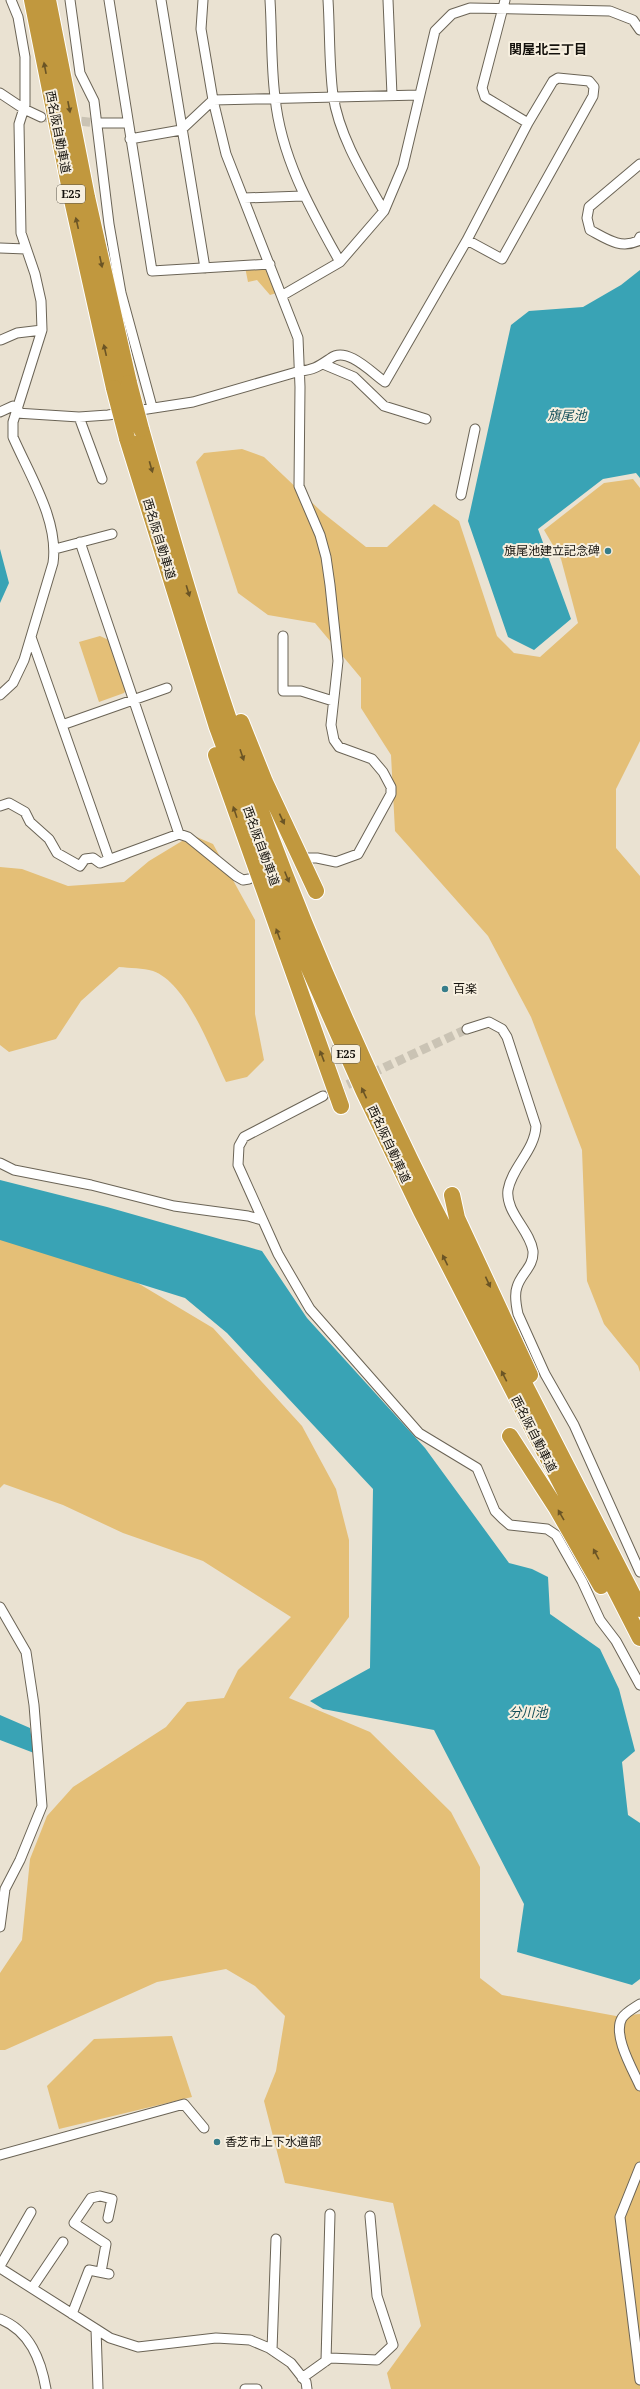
<svg xmlns="http://www.w3.org/2000/svg" width="640" height="2389" font-family="'Noto Serif','Noto Sans JP',serif">
<style>
.green{fill:#e4bf77}
.water{fill:#39a3b5}
.lines{fill:none;stroke-linecap:round;stroke-linejoin:round}
.street-tunnel{stroke:#cac3b4;stroke-width:9;stroke-dasharray:9 4.5;stroke-linecap:butt}
.street-casing{stroke:#6b6456;stroke-width:11}
.highway-casing{stroke:#fff;stroke-width:18}
.street{stroke:#fff;stroke-width:9}
.highway{stroke:#c1983e;stroke-width:16}
.highway-bridge-casing{stroke:#fff;stroke-width:18;stroke-linecap:butt}
.highway-bridge{stroke:#c1983e;stroke-width:16}
.oneway{fill:#6a5425}
.poi-dot{fill:#377d8a;stroke:#f7efdf;stroke-width:1.5}
.labels{text-anchor:middle;stroke-width:4;stroke-linejoin:round;paint-order:stroke}
.shield{fill:#f7efdf;stroke:#58544b;stroke-width:1}
.shield-label{font-size:11px;font-weight:bold;fill:#14110c}
.street-label{font-size:12px;fill:#14110c;stroke:#f7efdf}
.poi-label{font-size:12px;fill:#14110c;stroke:#f7efdf;text-anchor:start}
.neighbourhood-label{font-size:13px;font-weight:bold;fill:#14110c;stroke:#f7efdf}
.water-label{font-size:13px;font-style:italic;fill:#134f59;stroke:#f7efdf}
</style>
<rect width="100%" height="100%" fill="#eae2d2"/>
<path class="green" d="M 268,266 L 280,292 L 270,295 L 257,280 L 248,282 L 245,267 Z
M 242,449 L 264,457 L 323,513 L 366,547 L 387,547 L 434,504 L 459,521 L 497,636 L 514,653 L 540,657 L 578,623 L 561,559 L 544,530 L 604,483 L 633,479 L 640,488 L 640,741 L 616,789 L 616,848 L 640,876 L 640,1372 L 638,1366 L 604,1324 L 587,1281 L 582,1150 L 531,1017 L 488,936 L 395,831 L 391,755 L 361,708 L 361,678 L 315,623 L 268,615 L 238,593 L 196,462 L 204,453 Z
M 100,636 L 111,641 L 127,688 L 124,693 L 99,702 L 79,642 Z
M 192,835 L 213,844 L 255,920 L 255,1014 L 264,1060 L 247,1077 L 226,1082 C 211,1051 187,983 153,971 C 143,968 130,968 119,967 L 81,1001 L 56,1039 L 9,1052 L 0,1045 L 0,867 L 22,869 L 68,886 L 124,882 L 149,861 Z
M 0,1221 L 68,1247 L 141,1285 L 213,1328 L 302,1426 L 336,1489 L 349,1540 L 349,1617 L 289,1698 L 370,1732 L 451,1812 L 480,1867 L 480,1978 L 502,1995 L 616,2016 L 640,2014 L 640,2389 L 391,2389 L 387,2373 L 421,2326 L 393,2203 L 285,2183 L 264,2101 L 276,2071 L 285,2016 L 255,1986 L 226,1969 L 157,1982 L 5,2050 L 0,2050 L 0,1973 L 22,1940 L 30,1859 L 47,1816 L 73,1787 L 166,1727 L 187,1702 L 224,1698 L 238,1670 L 291,1617 L 203,1561 L 123,1533 L 63,1505 L 4,1484 L 0,1488 Z
M 172,2036 L 192,2097 L 59,2129 L 47,2086 L 94,2039 Z"/>
<path class="water" d="M 640,270 L 640,478 L 636,473 L 603,479 L 538,529 L 571,619 L 534,650 L 508,637 L 468,521 L 511,325 L 529,311 L 583,307 L 621,285 Z
M 0,549 L 9,583 L 0,603 Z
M 0,1180 L 107,1207 L 262,1251 L 307,1318 L 425,1448 L 509,1563 L 532,1569 L 548,1577 L 550,1614 L 600,1649 L 619,1689 L 635,1751 L 622,1762 L 628,1815 L 640,1823 L 640,1979 L 632,1985 L 517,1952 L 524,1904 L 434,1730 L 323,1709 L 310,1701 L 370,1668 L 373,1489 L 227,1333 L 185,1298 L 0,1240 Z
M 0,1715 L 30,1728 L 34,1753 L 0,1740 Z"/>
<g class="lines">
<path class="street-tunnel" d="M 41,117 L 97,123
M 323,1096 L 467,1029"/>
<g class="street-casing">
<path id="street" d="M 70,0 L 80,73 L 94,101 L 109,224 L 121,293 L 152,407
M 109,0 L 152,271 L 270,264
M 161,0 L 205,268
M 203,0 L 201,29 L 213,100 L 226,154 L 298,338 L 300,387 L 299,486 L 320,535 L 326,557 L 330,585 L 338,661 L 331,725 L 334,740 L 339,747 L 372,759 L 383,772 L 391,787 L 391,794 L 358,854 L 336,862 L 317,858 L 307,858
M 270,0 C 272,32 271,65 275,97 C 281,158 311,210 340,262
M 328,0 C 330,32 329,64 333,95 C 339,136 364,176 384,211
M 388,0 L 392,95
M 0,93 L 24,109 L 41,117
M 97,123 L 128,123
M 130,139 L 181,130 L 213,100 L 419,95
M 640,164 L 589,207 L 587,218 L 590,230 C 607,239 620,249 638,241 L 640,237
M 244,198 L 303,196
M 467,240 L 528,123
M 0,248 L 26,249
M 283,295 L 340,262 L 384,211 L 403,166 L 435,31 L 452,14 L 470,8 L 610,11 L 633,20 L 640,30
M 1,340 L 17,333 L 42,330
M 323,364 L 354,377 L 384,406 L 426,419
M 0,412 L 13,406 L 18,409
M 16,413 L 79,417 L 108,415 L 193,402 L 300,371 C 314,370 319,366 331,358 C 347,346 372,373 385,382 L 467,240 L 502,259 L 593,96 L 594,87 L 589,81 L 558,78 L 553,81 L 528,123 L 485,97 L 482,88 L 505,0
M 79,417 L 102,479
M 461,495 L 475,429
M 80,542 L 179,834
M 55,549 L 112,534
M 283,636 L 283,691 L 301,691 L 333,701
M 31,637 L 109,859
M 0,695 L 13,683 L 24,660 L 53,563 C 59,521 30,476 13,437 L 13,422 L 42,330 L 41,301 L 35,274 L 21,233 L 19,124 L 25,105 L 25,57 L 18,17 L 11,0
M 62,725 L 167,688
M 0,806 L 9,803 L 25,812 L 30,822 L 49,839 L 57,853 L 80,866 L 85,859 L 93,858 L 100,863 L 179,834 L 188,837 L 236,876 L 243,880 L 249,879
M 467,1029 L 489,1022 L 502,1029 L 507,1037 L 536,1126 C 535,1150 512,1167 508,1190 C 505,1212 530,1230 533,1251 C 534,1267 521,1273 517,1287 C 514,1295 516,1305 518,1314 L 545,1374 L 574,1425 L 640,1572
M 323,1096 L 244,1137 L 239,1146 L 238,1165 L 278,1254 L 310,1309 L 419,1433 L 477,1468 L 495,1511 L 503,1519 L 510,1525 L 547,1529 L 556,1535 L 582,1581 L 600,1620 L 616,1641 L 640,1685
M 0,1163 L 14,1170 L 91,1185 L 174,1206 L 248,1216 L 262,1220
M 0,1607 L 26,1652 L 34,1705 L 42,1806 L 20,1860 L 5,1889 L 0,1927
M 640,2004 C 634,2008 626,2012 622,2018 C 612,2035 633,2070 640,2086
M 0,2155 L 184,2104 L 204,2128
M 640,2167 L 620,2217 L 640,2380
M 0,2266 L 31,2212
M 0,2268 L 96,2329
M 101,2272 L 106,2244 L 74,2223 L 91,2198 L 100,2196 L 112,2199 L 108,2218
M 32,2288 L 63,2242
M 72,2314 L 89,2270 L 109,2274
M 0,2319 C 30,2331 41,2360 46,2389
M 272,2350 L 276,2239
M 326,2361 L 330,2214
M 302,2378 L 330,2358 L 377,2360 L 393,2345 L 377,2296 L 370,2216
M 98,2389 L 96,2329 L 110,2338 L 138,2347 L 216,2338 L 250,2340 L 269,2348 L 291,2363 L 306,2382 L 307,2389
M 245,2389 L 257,2389"/>
</g>
<g class="highway-casing">
<path id="highway" d="M 32,0 L 72,200 L 114,388
M 48,0 L 87,197 L 129,383
M 141,429 C 179,563 218,697 267,827 C 315,956 372,1083 433,1206 L 640,1609
M 127,438 L 217,727 L 280,899 L 308,966 L 363,1090 L 421,1211 L 640,1638
M 241,722 L 265,782 L 316,891
M 216,755 L 341,1106
M 452,1195 L 457,1218 L 530,1375
M 510,1436 L 557,1509 L 601,1586"/>
</g>
<use href="#street" class="street"/>
<use href="#highway" class="highway"/>
<g class="highway-bridge-casing">
<path id="highway-bridge" d="M 129,383 L 141,429
M 114,388 L 127,438"/>
</g>
<use href="#highway-bridge" class="highway-bridge"/>
</g>
<defs><path id="oneway-solid" d="M-6-.8H1V-3.2L6.5 0L1 3.2V.8H-6Z"/></defs>
<g class="oneway">
<use href="#oneway-solid" transform="translate(45 68) rotate(-101)"/>
<use href="#oneway-solid" transform="translate(69 107) rotate(79)"/>
<use href="#oneway-solid" transform="translate(77 223) rotate(-103)"/>
<use href="#oneway-solid" transform="translate(101 262) rotate(78)"/>
<use href="#oneway-solid" transform="translate(105 350) rotate(-103)"/>
<use href="#oneway-solid" transform="translate(151 467) rotate(74)"/>
<use href="#oneway-solid" transform="translate(188 591) rotate(73)"/>
<use href="#oneway-solid" transform="translate(242 755) rotate(71)"/>
<use href="#oneway-solid" transform="translate(235 812) rotate(-109)"/>
<use href="#oneway-solid" transform="translate(282 819) rotate(65)"/>
<use href="#oneway-solid" transform="translate(287 877) rotate(68)"/>
<use href="#oneway-solid" transform="translate(278 934) rotate(-110)"/>
<use href="#oneway-solid" transform="translate(322 1056) rotate(-111)"/>
<use href="#oneway-solid" transform="translate(364 1093) rotate(-115)"/>
<use href="#oneway-solid" transform="translate(445 1260) rotate(-116)"/>
<use href="#oneway-solid" transform="translate(488 1282) rotate(65)"/>
<use href="#oneway-solid" transform="translate(504 1376) rotate(-117)"/>
<use href="#oneway-solid" transform="translate(561 1515) rotate(-120)"/>
<use href="#oneway-solid" transform="translate(596 1554) rotate(-118)"/>
</g>
<g class="poi-dot">
<circle cx="608" cy="551" r="4"/>
<circle cx="445" cy="989" r="4"/>
<circle cx="217" cy="2142" r="4"/>
</g>
<g class="labels">
<g class="shield">
<rect x="57" y="185" width="28" height="18" rx="3"/>
<rect x="332" y="1045" width="28" height="18" rx="3"/>
</g>
<g class="shield-label">
<text x="71" y="198">E25</text>
<text x="346" y="1058">E25</text>
</g>
<g class="street-label">
<text transform="translate(58 132) rotate(79)" y="4">西名阪自動車道</text>
<text transform="translate(159 539) rotate(73)" y="4">西名阪自動車道</text>
<text transform="translate(261 846) rotate(70)" y="4">西名阪自動車道</text>
<text transform="translate(389 1144) rotate(65)" y="4">西名阪自動車道</text>
<text transform="translate(534 1434) rotate(63)" y="4">西名阪自動車道</text>
</g>
<g class="poi-label">
<text x="600" y="555" text-anchor="end">旗尾池建立記念碑</text>
<text x="453" y="993">百楽</text>
<text x="225" y="2146">香芝市上下水道部</text>
</g>
<g class="neighbourhood-label">
<text x="548" y="54">関屋北三丁目</text>
</g>
<g class="water-label">
<text x="567" y="420">旗尾池</text>
<text x="528" y="1717">分川池</text>
</g>
</g>
</svg>
